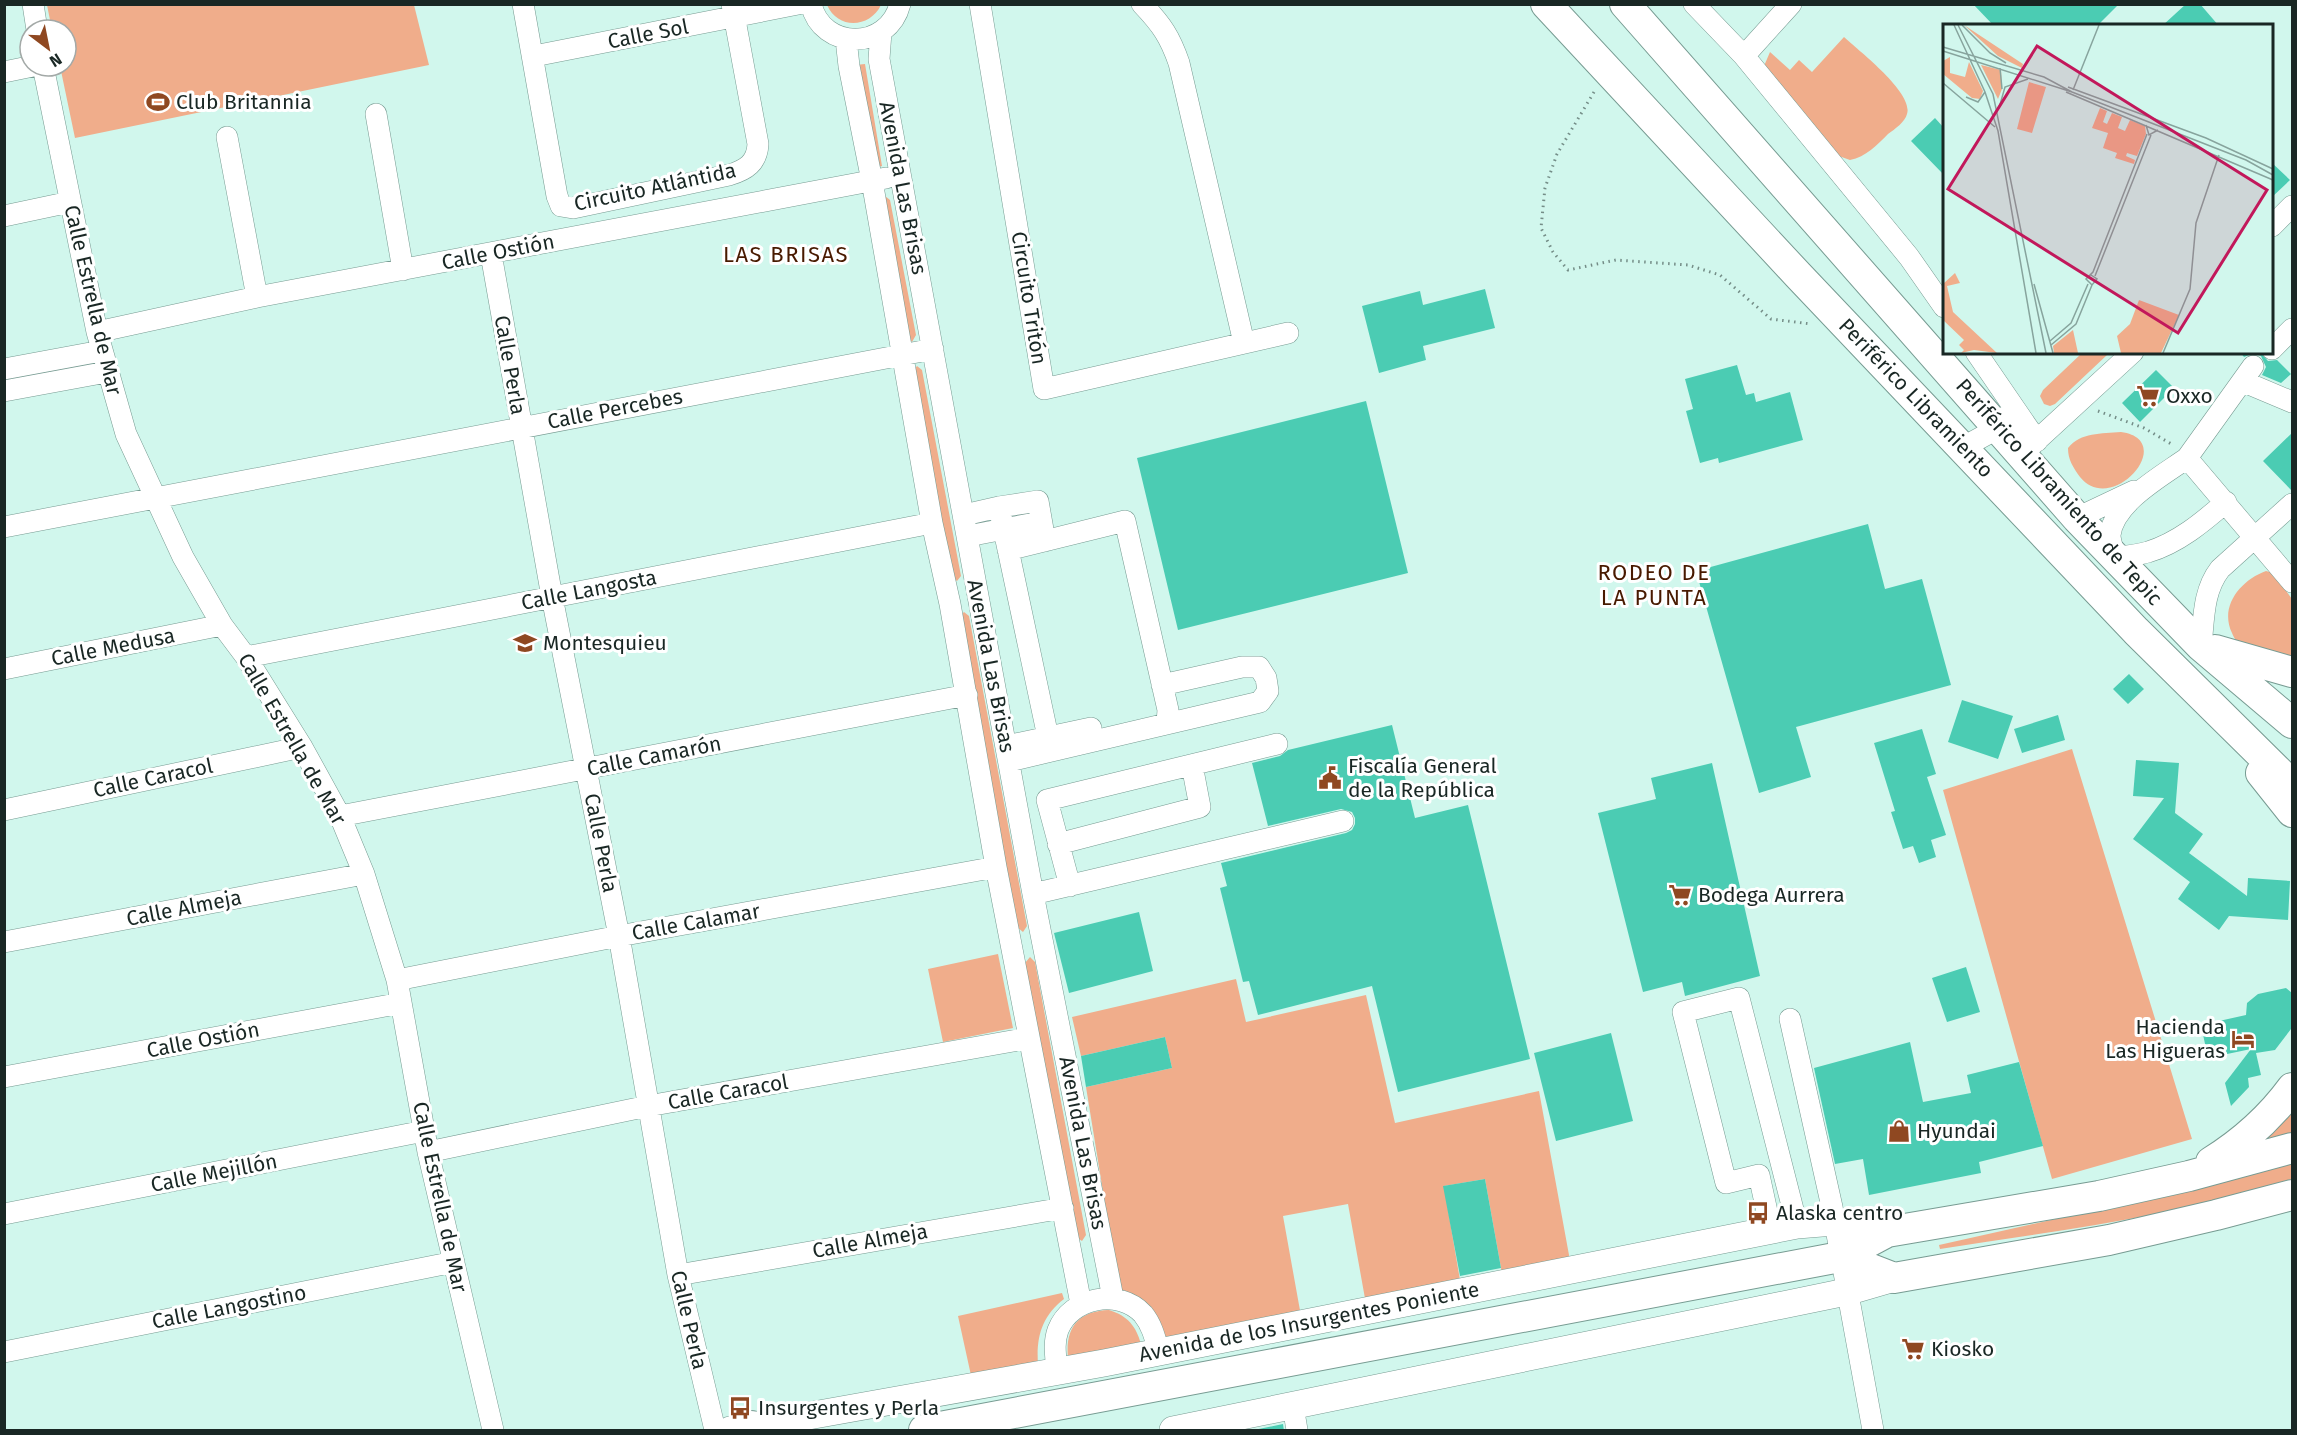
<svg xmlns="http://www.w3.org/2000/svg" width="2297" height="1435" font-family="'Fira Sans',sans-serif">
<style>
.green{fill:#f0ad8b}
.building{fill:#4bccb3}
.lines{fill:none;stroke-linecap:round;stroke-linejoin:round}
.minor-casing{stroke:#779b92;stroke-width:22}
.major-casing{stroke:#779b92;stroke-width:28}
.highway-casing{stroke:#779b92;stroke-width:32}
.path{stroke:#748d87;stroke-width:3;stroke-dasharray:1.5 4.5;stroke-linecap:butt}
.minor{stroke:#fff;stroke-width:21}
.major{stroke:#fff;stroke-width:27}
.highway{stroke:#fff;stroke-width:30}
.labels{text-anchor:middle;stroke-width:6;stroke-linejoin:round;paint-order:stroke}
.street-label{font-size:21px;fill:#192724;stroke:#fff}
.poi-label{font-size:21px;fill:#192724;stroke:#fff;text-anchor:start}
.neighbourhood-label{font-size:22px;letter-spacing:1.5px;fill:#481a00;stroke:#fff}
.inset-road{fill:none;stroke:#87a49d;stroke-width:1.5}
.view{fill:#c2185b;fill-opacity:0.15;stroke:#c2185b;stroke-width:3}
.inset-edge{fill:none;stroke:#192724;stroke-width:3}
</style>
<rect width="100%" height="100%" fill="#d1f7ed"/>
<path class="green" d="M 47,5 L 414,5 L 429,65 L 75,138 L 60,66 L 66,66 L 66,30 L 52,30 Z
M 827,5 L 881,5 C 870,28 838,30 827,5 Z
M 1844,37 C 1859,51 1914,93 1907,114 C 1905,122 1895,129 1888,134 C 1877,145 1866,157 1850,160 L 1836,155 L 1764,66 L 1770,52 L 1790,70 L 1799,60 L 1812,72 Z
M 865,64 L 882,166 L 878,167 L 855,65 Z
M 885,196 L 890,200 L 916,335 L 912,342 L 907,336 Z
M 2082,353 L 2105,353 L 2107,355 L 2055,404 L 2050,406 L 2044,404 L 2040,396 L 2043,390 Z
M 917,366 L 922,370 L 961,576 L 957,581 L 951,577 L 913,371 Z
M 2121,432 C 2179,440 2112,517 2080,477 C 2073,467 2068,460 2068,448 C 2081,432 2101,434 2121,432 Z
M 2266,571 L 2273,573 L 2292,599 L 2292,662 C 2279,658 2255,654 2243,647 C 2238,645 2234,638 2232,633 C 2219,606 2241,580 2266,571 Z
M 964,612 L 969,616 L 1027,926 L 1023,932 L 1017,927 L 959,617 Z
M 2072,749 L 2192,1139 L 2052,1179 L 1943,790 Z
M 998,954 L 1013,1028 L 943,1042 L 928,969 Z
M 1030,957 L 1035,962 L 1086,1235 L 1082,1241 L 1076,1237 L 1025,963 Z
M 1236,979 L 1246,1022 L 1366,995 L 1395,1123 L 1539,1091 L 1571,1266 L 1503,1279 L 1485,1179 L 1444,1186 L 1461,1286 L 1366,1304 L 1348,1204 L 1283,1216 L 1301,1316 L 1164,1341 L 1119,1290 L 1086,1087 L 1172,1068 L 1165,1037 L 1081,1056 L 1072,1017 Z
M 2292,1107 L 2292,1140 L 2275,1145 L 2258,1136 Z
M 2292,1160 L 2292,1179 C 2247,1191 2202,1205 2156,1214 C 2084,1228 2012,1238 1940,1249 L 1939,1245 L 2154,1197 Z
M 1062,1293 L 1064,1299 C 1042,1316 1036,1337 1038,1364 L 972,1380 L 958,1316 Z
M 1109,1310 C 1128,1316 1136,1326 1141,1344 L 1068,1358 C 1065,1328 1078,1311 1109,1310 Z"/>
<path class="building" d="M 1973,4 L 2119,4 L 2097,26 L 1994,26 Z
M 2186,4 L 2200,4 L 2219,26 L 2162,26 Z
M 1935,118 L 1944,128 L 1944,175 L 1911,141 Z
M 2271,162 L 2290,180 L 2271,198 Z
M 1485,289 L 1495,328 L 1423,346 L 1426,360 L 1379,373 L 1362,306 L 1420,291 L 1423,305 Z
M 2240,352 L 2260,352 L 2268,361 L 2277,360 L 2291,374 L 2281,383 L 2262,375 L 2266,367 L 2261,356 L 2254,353 L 2244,357 Z
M 1737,365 L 1746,395 L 1754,393 L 1756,402 L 1790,392 L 1803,440 L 1719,463 L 1718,458 L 1700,463 L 1686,411 L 1693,409 L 1685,379 Z
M 2156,370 L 2174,388 L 2140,422 L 2122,403 Z
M 1366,401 L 1408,573 L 1178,630 L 1137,458 Z
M 2292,433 L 2292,491 L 2263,461 Z
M 1868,524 L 1885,589 L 1922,579 L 1951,685 L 1796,727 L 1811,777 L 1759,793 L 1696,571 Z
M 2129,674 L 2144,689 L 2128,704 L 2113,689 Z
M 1962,700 L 2013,716 L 1998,759 L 1948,742 Z
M 2058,715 L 2065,740 L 2022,753 L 2014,729 Z
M 1392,725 L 1415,818 L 1468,805 L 1530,1059 L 1398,1092 L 1372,986 L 1258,1015 L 1249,981 L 1243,982 L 1220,888 L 1227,886 L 1221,863 L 1346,833 L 1352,830 L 1355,824 L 1355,818 L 1352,812 L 1341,809 L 1268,826 L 1252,763 L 1280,756 L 1288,750 Z
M 1922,729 L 1936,774 L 1927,777 L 1946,835 L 1931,840 L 1936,857 L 1919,863 L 1913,846 L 1903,849 L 1891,812 L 1895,811 L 1874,743 Z
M 2136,760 L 2179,763 L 2175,813 L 2203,834 L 2189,853 L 2247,896 L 2248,878 L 2290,881 L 2288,920 L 2229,916 L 2219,930 L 2178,899 L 2190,882 L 2133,839 L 2164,798 L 2133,796 Z
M 1712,763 L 1760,976 L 1685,996 L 1682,982 L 1643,992 L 1598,813 L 1656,799 L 1651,778 Z
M 1139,912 L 1153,971 L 1069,993 L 1054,933 Z
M 1966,967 L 1980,1012 L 1947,1022 L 1932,978 Z
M 2286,988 L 2292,993 L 2291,1029 L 2275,1050 L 2256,1053 L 2261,1075 L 2248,1078 L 2249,1087 L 2231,1106 L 2225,1083 L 2251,1049 L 2208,1058 L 2201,1025 L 2246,1015 L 2247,1003 L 2258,994 Z
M 1611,1033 L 1633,1121 L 1556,1141 L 1534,1053 Z
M 1165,1037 L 1172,1068 L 1086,1087 L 1081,1056 Z
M 1910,1042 L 1923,1102 L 1971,1093 L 1967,1075 L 2019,1062 L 2043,1146 L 1979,1162 L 1981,1173 L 1869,1195 L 1863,1159 L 1835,1164 L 1814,1068 Z
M 1485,1179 L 1501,1268 L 1460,1276 L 1443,1186 Z
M 1283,1424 L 1284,1431 L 1249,1431 Z"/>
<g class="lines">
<g class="minor-casing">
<path id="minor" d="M 33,4 L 37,30
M 523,4 L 557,196 L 561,206 L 573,208 L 729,175 C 746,170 757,163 758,144 L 732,4
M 811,4 C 822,51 888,51 900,4
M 980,4 L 1044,389 L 1288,333
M 1142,4 C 1162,25 1170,37 1179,63 L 1244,343
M 1694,4 L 1744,56 L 1909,257 L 1944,307
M 881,32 L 879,59 L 1033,894 L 1113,1298
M 846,39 L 849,66 L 872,181 L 932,523 L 950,604 L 996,867 L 1081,1304
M 534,56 L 798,4
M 1744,56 L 1791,4
M 43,66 L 97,332 L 126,434 L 183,557 L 222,625 L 246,657 L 302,747 L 340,816 L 364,874 L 397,980 L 428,1152 L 493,1430
M 4,72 L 33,66
M 376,114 L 403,270
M 227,137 L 257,297
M 4,216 L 70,202
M 2272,226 L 2292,206
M 491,254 L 552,597 L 619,936 L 678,1275 L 715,1430
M 97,332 L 257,297 L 886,178
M 2272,349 L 2292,329
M 1976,352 L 2037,441
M 4,369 L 101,351
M 2242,381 L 2292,402
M 4,391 L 107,372
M 1971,443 L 1991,432 L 2005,417
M 2022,454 L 2133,352
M 2187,458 L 2253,366
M 2226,502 C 2203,522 2178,543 2148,552 C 2137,555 2126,556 2115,558 C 2114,551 2110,542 2110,535 C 2114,502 2162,476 2187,458 L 2292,582
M 999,507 L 1051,751
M 964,515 L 999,507 L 1038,501 L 1045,541
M 2077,518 L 2134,491
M 4,527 L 933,349
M 968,536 L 1041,522
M 1008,550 L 1125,521 L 1168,710 L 1167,723
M 2201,646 C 2204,618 2203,591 2220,569 L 2292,504
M 246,657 L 932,523
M 4,669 L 222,625
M 1006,746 L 1091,728
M 1009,761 L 1260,702 L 1268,691 L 1266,678 L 1259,667 L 1242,667 L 1162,685
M 4,810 L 302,747
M 340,816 L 967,695
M 1058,844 L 1200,807 L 1192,765
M 1070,886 L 1047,800 L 1277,744
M 1033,894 L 1343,821
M 4,942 L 364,874
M 397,980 L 619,936 L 996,867
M 1790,1019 L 1832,1207 L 1873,1430
M 4,1077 L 401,1003
M 428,1152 L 648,1106 L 1029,1038
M 4,1214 L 424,1131
M 1771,1230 L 1759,1175 L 1726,1183 L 1683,1012 L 1739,998 L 1797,1225
M 678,1275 L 1063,1208
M 4,1352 L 454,1262
M 1057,1371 C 1056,1357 1053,1344 1058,1330 C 1071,1297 1119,1288 1143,1314 C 1152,1325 1155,1338 1159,1352
M 1293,1406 L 1297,1430"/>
</g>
<g class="major-casing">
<path id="major" d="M 730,1430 L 1104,1363 L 1797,1225 L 1834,1222 L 1887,1232
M 1173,1430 L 1846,1292 L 1894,1278"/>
</g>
<g class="highway-casing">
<path id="highway" d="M 1546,4 L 1798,275 L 2136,631 L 2292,785
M 1625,4 L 2077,518 L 2201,646 L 2292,723
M 2215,650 L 2292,672
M 2261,773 L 2292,812
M 2211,1162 C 2243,1142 2270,1118 2292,1088
M 1840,1257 L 1894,1278 L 2109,1240 L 2216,1215 L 2292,1195
M 745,1430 L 751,1426
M 924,1430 L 1840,1257 L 1887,1232 L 2099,1196 L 2189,1176 L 2292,1148"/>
</g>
<path class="path" d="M 1594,92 L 1557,154 L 1545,188 L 1541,228 L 1553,252 L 1568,270 L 1616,260 L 1688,265 L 1720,275 L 1771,319 L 1811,324
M 2098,411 L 2144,428 L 2173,445"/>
<use href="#minor" class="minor"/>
<use href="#major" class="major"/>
<use href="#highway" class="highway"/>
</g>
<defs>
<g id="stadium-bare" transform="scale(1.8)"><path d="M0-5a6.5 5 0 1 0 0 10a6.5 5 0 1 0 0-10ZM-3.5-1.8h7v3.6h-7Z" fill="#8f4821" stroke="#fff" stroke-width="2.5" paint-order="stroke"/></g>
<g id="supermarket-bare" transform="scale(1.8)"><path d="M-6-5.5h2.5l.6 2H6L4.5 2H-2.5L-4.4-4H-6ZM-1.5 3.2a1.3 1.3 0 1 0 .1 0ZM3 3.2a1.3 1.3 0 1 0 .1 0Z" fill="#8f4821" stroke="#fff" stroke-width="2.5" paint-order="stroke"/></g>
<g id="school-bare" transform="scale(1.8)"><path d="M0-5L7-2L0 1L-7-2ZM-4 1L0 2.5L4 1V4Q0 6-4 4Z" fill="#8f4821" stroke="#fff" stroke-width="2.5" paint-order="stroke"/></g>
<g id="civic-bare" transform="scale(1.8)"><path d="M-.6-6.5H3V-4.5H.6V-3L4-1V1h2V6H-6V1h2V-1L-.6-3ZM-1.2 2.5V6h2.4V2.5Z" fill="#8f4821" stroke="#fff" stroke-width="2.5" paint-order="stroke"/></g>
<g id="hotel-bare" transform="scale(1.8)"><path d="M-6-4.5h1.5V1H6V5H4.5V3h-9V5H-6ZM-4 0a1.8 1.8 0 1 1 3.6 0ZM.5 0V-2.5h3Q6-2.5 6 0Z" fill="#8f4821" stroke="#fff" stroke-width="2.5" paint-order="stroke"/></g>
<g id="shop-bare" transform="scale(1.8)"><path d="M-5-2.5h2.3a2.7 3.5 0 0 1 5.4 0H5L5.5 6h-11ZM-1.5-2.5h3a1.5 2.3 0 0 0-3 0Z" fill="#8f4821" stroke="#fff" stroke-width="2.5" paint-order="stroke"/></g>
<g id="bus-bare" transform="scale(1.8)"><path d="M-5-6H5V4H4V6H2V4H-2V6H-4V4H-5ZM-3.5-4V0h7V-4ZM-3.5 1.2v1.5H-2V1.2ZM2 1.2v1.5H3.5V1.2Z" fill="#8f4821" stroke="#fff" stroke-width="2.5" paint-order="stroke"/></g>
</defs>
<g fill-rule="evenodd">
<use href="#stadium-bare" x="158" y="102"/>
<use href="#supermarket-bare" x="2148" y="396"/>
<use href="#school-bare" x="525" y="643"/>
<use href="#civic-bare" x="1330" y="778"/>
<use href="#supermarket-bare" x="1680" y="895"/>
<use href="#hotel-bare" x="2243" y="1039"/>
<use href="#shop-bare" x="1899" y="1131"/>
<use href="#bus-bare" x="1758" y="1213"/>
<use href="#supermarket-bare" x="1913" y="1349"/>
<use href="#bus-bare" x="740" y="1408"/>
</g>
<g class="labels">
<g class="street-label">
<text transform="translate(648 34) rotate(-11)" y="7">Calle Sol</text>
<text transform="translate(655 187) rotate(-12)" y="7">Circuito Atlántida</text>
<text transform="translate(903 188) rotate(79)" y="7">Avenida Las Brisas</text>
<text transform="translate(498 252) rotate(-11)" y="7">Calle Ostión</text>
<text transform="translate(1029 298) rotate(81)" y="7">Circuito Tritón</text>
<text transform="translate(93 300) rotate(77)" y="7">Calle Estrella de Mar</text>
<text transform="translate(510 365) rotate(80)" y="7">Calle Perla</text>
<text transform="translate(1916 398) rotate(46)" y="7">Periférico Libramiento</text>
<text transform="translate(615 409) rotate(-11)" y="7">Calle Percebes</text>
<text transform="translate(2059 492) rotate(48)" y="7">Periférico Libramiento de Tepic</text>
<text transform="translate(589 590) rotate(-11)" y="7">Calle Langosta</text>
<text transform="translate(113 647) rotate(-11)" y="7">Calle Medusa</text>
<text transform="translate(991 666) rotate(79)" y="7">Avenida Las Brisas</text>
<text transform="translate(292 739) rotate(60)" y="7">Calle Estrella de Mar</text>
<text transform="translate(654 756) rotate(-11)" y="7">Calle Camarón</text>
<text transform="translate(153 778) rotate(-12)" y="7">Calle Caracol</text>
<text transform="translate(601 843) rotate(79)" y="7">Calle Perla</text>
<text transform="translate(184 908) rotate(-11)" y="7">Calle Almeja</text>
<text transform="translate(696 922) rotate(-10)" y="7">Calle Calamar</text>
<text transform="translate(203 1040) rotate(-11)" y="7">Calle Ostión</text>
<text transform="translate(728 1092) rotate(-10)" y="7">Calle Caracol</text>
<text transform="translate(1083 1143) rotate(79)" y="7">Avenida Las Brisas</text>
<text transform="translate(214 1173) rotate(-11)" y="7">Calle Mejillón</text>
<text transform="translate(440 1197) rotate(78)" y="7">Calle Estrella de Mar</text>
<text transform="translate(870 1241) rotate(-10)" y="7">Calle Almeja</text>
<text transform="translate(229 1307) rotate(-11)" y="7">Calle Langostino</text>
<text transform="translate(689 1320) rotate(77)" y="7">Calle Perla</text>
<text transform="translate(1309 1322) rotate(-11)" y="7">Avenida de los Insurgentes Poniente</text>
</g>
<g class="poi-label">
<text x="176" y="109">Club Britannia</text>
<text x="2166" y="403">Oxxo</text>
<text x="543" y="650">Montesquieu</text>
<text x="1348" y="773">Fiscalía General<tspan x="1348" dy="24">de la República</tspan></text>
<text x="1698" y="902">Bodega Aurrera</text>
<text x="2225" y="1034" text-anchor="end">Hacienda<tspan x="2225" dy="24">Las Higueras</tspan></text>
<text x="1917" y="1138">Hyundai</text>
<text x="1776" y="1220">Alaska centro</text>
<text x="1931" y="1356">Kiosko</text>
<text x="758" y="1415">Insurgentes y Perla</text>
</g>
<g class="neighbourhood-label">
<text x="786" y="262">LAS BRISAS</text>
<text x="1654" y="580">RODEO DE<tspan x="1654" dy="25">LA PUNTA</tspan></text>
</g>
</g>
<g transform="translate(1943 24)">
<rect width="330" height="330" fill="#d1f7ed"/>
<path d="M 21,1 L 80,40 L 79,44 L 55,32 ZM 7,33 L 7,49 L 22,53 L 26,38 L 40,67 L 37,75 L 29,74 L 0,50 L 0,37 ZM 38,41 L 58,46 L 59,65 L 55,75 ZM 86,58 L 103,63 L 89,109 L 74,105 ZM 157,84 L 164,87 L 160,98 L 164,100 L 169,89 L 179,93 L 175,104 L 182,107 L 187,96 L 202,102 L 203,110 L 194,132 L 184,129 L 183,132 L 192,136 L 191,140 L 172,134 L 174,129 L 160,124 L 165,109 L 149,104 ZM 12,249 L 17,259 L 4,262 L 10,288 L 54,329 L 31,326 L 18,329 L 21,326 L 16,321 L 21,316 L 0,296 L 0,260 ZM 196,276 L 236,291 L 218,329 L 178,329 L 174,312 L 187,300 ZM 130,306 L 135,329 L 111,329 L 110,322 Z" fill="#f0ad8b"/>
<path class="inset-road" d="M 11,1 L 42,68 L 55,107 L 93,329M 15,1 L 50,70 L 103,329M 19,1 L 47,29 L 63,39M 0,23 L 101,53 L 129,68M 0,27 L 129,68 L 303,136 L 330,151M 57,44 L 59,65M 0,59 L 52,103M 125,63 L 263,114 L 330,145M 130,66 L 156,1M 123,68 L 330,156M 23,73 L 35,78 L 42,68M 56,84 L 62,63 L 85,55M 203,101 L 206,111 L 215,106M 148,251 L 154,255 L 149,261 L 143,255 L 150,248 L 204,110M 152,252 L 208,111M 91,260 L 110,329M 107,317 L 128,299 L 145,260M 108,321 L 133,300 L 149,261M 220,329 L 247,265 L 253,199 L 276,131"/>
<path class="view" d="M 94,22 L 324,166 L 235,309 L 5,165 Z"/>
<rect width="330" height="330" class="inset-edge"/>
</g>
<rect width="2297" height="1435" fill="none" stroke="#192724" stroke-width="12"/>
<g transform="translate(48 48) rotate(148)"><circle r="28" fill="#ffffff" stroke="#a3a9a7" stroke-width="1.5"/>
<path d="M0-4.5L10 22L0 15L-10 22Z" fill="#8f4821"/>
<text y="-9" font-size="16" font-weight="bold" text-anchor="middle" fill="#192724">N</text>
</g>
</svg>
